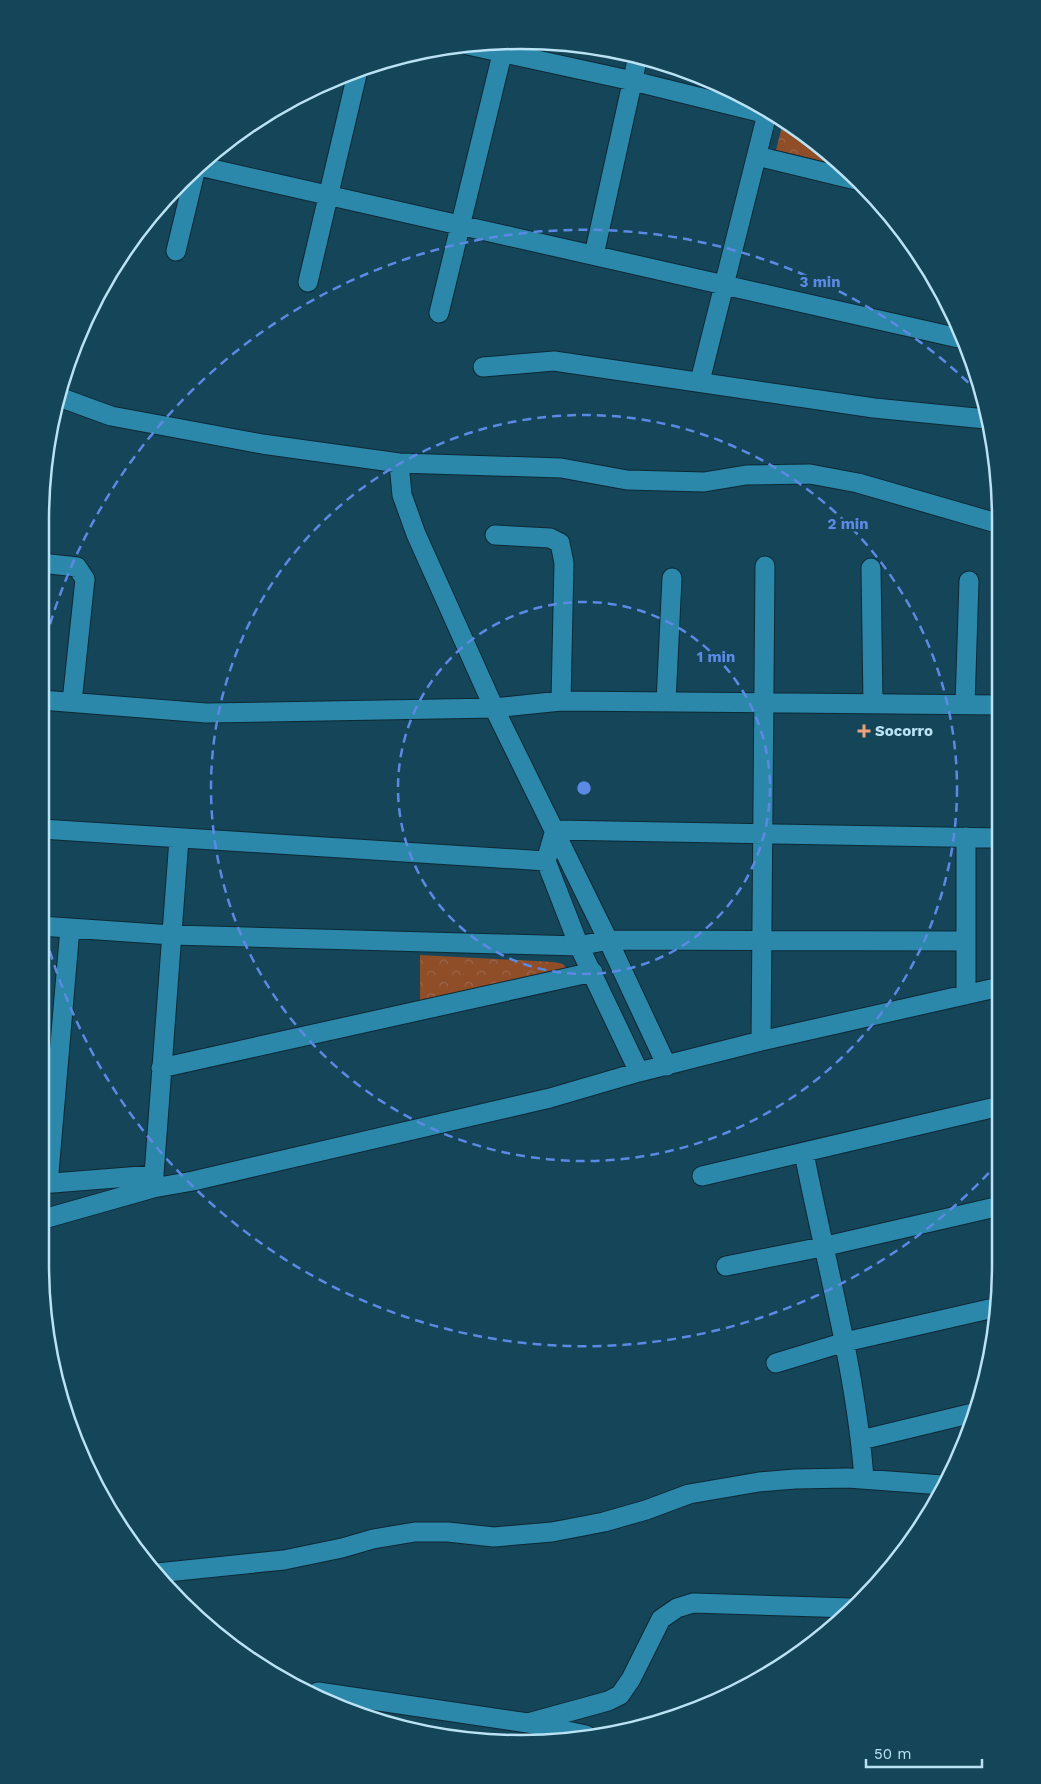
<svg xmlns="http://www.w3.org/2000/svg" width="1041" height="1784" font-family="'Work Sans',sans-serif">
<style>
.park{fill:url(#park-crowns)}
.lines{fill:none;stroke-linecap:round;stroke-linejoin:round}
.street-casing{stroke:#0d2935;stroke-width:21}
.street{stroke:#2c88ab;stroke-width:19}
.ring{fill:none;stroke:#5c89e4;stroke-width:2.5;stroke-dasharray:9 6}
.poi-dot{fill:#f0a27a;stroke:#154558;stroke-width:2}
.labels{text-anchor:middle;stroke-width:5;stroke-linejoin:round;paint-order:stroke}
.poi-label{font-size:15px;font-weight:bold;fill:#bae2f5;stroke:#154558;text-anchor:start}
.rim{fill:none;stroke:#bae2f5;stroke-width:2.5}
.centre{fill:#5c89e4;stroke:#154558;stroke-width:2.5}
.ring-label{font-size:15px;text-anchor:middle;font-weight:bold;fill:#5c89e4;stroke:#154558;stroke-width:5;stroke-linejoin:round;paint-order:stroke}
</style>
<defs>
<pattern id="park-crowns" width="20" height="18" patternUnits="userSpaceOnUse" patternTransform="scale(1.25)"><rect width="20" height="18" fill="#8f4d28"/><path d="M2 6a3 3 0 1 1 6 0M12 15a3 3 0 1 1 6 0" fill="none" stroke="#9d6648"/></pattern>
</defs>
<rect width="100%" height="100%" fill="#154558"/>
<path class="park" d="M 784,119 L 787,121 L 842,166 L 776,150 Z
M 420,955 L 554,962 L 563,964 L 567,969 L 420,1016 Z"/>
<g class="lines">
<g class="street-casing">
<path id="street" d="M 468,45 L 633,81 L 767,114
M 757,156 L 860,181
M 199,166 L 963,339
M 176,251 L 196,168
M 594,255 L 638,56
M 308,282 L 358,70
M 439,313 L 505,42
M 483,367 L 554,361 L 874,408 L 986,419
M 700,381 L 768,110
M 59,397 L 111,416 L 262,444 L 399,463 L 561,468 L 627,480 L 704,482 L 746,475 L 810,474 L 858,483 L 1000,524
M 399,463 L 402,495 L 416,534 L 494,708 L 608,940 L 667,1066
M 495,535 L 550,538 L 560,543 L 564,563 L 561,701
M 41,563 L 77,567 L 85,579 L 72,702
M 871,568 L 873,704
M 41,700 L 206,713 L 494,708 L 561,701 L 1000,705
M 666,702 L 672,578
M 965,705 L 969,581
M 41,829 L 546,861
M 555,830 L 546,861 L 579,946 L 608,940 L 966,941
M 555,830 L 1000,838
M 40,926 L 172,935 L 579,946 L 639,1072
M 966,995 L 966,837
M 761,1041 L 765,566
M 161,1068 L 593,972
M 804,1153 C 825,1261 856,1369 864,1479
M 702,1176 L 1000,1106
M 40,1184 L 154,1175
M 48,1184 L 70,928
M 153,1188 L 179,839
M 40,1220 L 153,1188 L 193,1181 L 550,1098 L 639,1072 L 761,1041 L 1000,987
M 726,1266 L 822,1247 L 1000,1206
M 776,1363 L 845,1342 L 998,1307
M 861,1440 L 977,1412
M 157,1573 L 284,1560 L 342,1548 L 373,1539 L 415,1532 L 448,1532 L 494,1537 L 552,1532 L 604,1522 L 646,1510 L 689,1494 L 759,1482 L 795,1479 L 848,1478 L 943,1485
M 318,1692 L 528,1723 L 586,1735
M 528,1723 L 608,1701 L 620,1695 L 631,1679 L 661,1619 L 677,1608 L 693,1603 L 852,1608"/>
</g>
<use href="#street" class="street"/>
</g>
<g class="ring">
<circle cx="584" cy="788" r="186"/>
<circle cx="584" cy="788" r="373"/>
<path d="M999 1162A559 559 0 0 1 42 923M42 653A559 559 0 0 1 979 393"/>
</g>
<path class="poi-dot" d="M861.5 723.5h5v5h5v5h-5v5h-5v-5h-5v-5h5z"/>
<g class="labels">
<g class="poi-label">
<text x="875" y="736">Socorro</text>
</g>
</g>
<path d="M0 0H1041V1784H0ZM520 49H521A471 471 0 0 1 992 520V1264A471 471 0 0 1 521 1735H520A471 471 0 0 1 49 1264V520A471 471 0 0 1 520 49Z" fill="#154558" fill-rule="evenodd"/>
<path class="rim" d="M520 49H521A471 471 0 0 1 992 520V1264A471 471 0 0 1 521 1735H520A471 471 0 0 1 49 1264V520A471 471 0 0 1 520 49Z"/>
<circle cx="584" cy="788" r="8" class="centre"/>
<g class="ring-label">
<text x="820" y="287">3 min</text>
<text x="848" y="529">2 min</text>
<text x="716" y="662">1 min</text>
</g>
<path d="M866 1759v8h116v-8" fill="none" stroke="#bae2f5" stroke-width="2.5"/>
<text x="874" y="1759" font-size="15" fill="#bae2f5" stroke="#154558" stroke-width="4" paint-order="stroke">50 m</text>
</svg>
